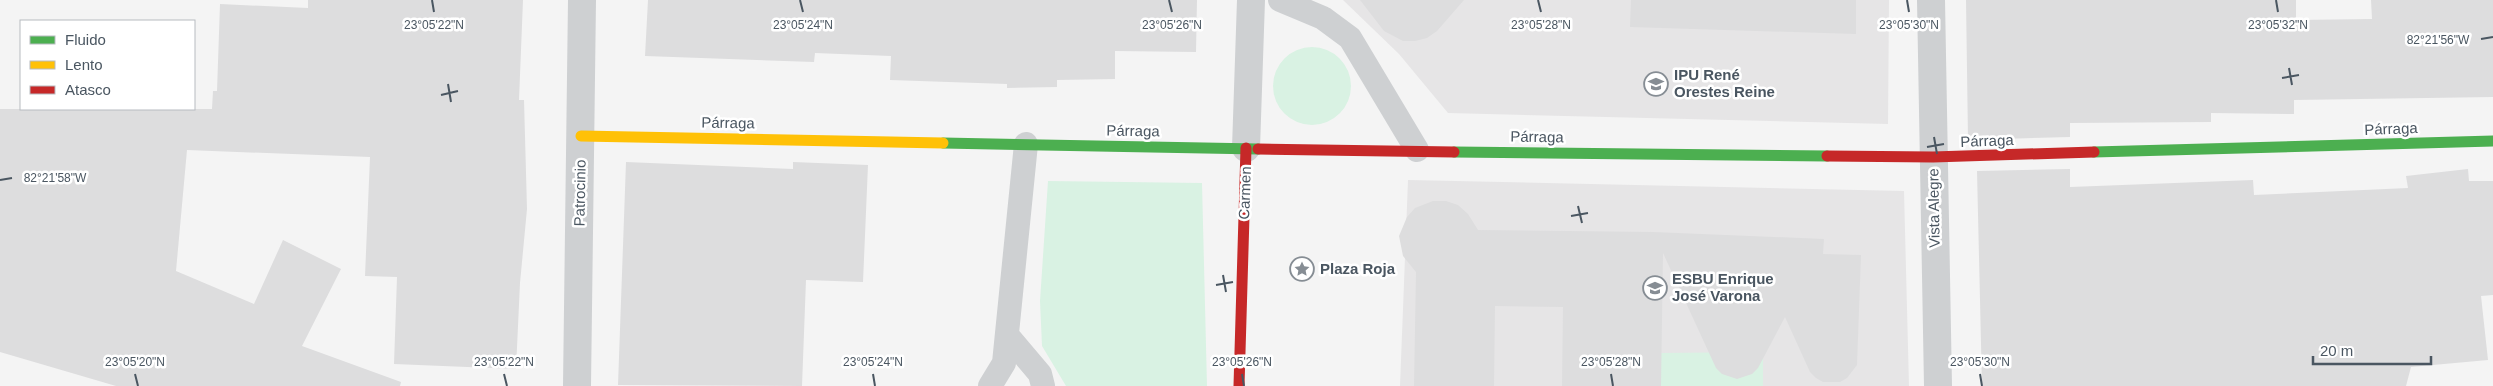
<svg xmlns="http://www.w3.org/2000/svg" width="2493" height="386" font-family="Helvetica,sans-serif">
<style>
.education{fill:#e6e5e6}
.green{fill:#d9f2e3}
.building{fill:#ddddde}
.lines{fill:none;stroke-linecap:round;stroke-linejoin:round}
.lane{stroke:#ced0d2;stroke-width:24}
.street{stroke:#ced0d2;stroke-width:28}
.fast{stroke:#4caf50;stroke-width:11}
.slow{stroke:#ffc107;stroke-width:11}
.jam{stroke:#c62828;stroke-width:11}
.ticks{fill:none;stroke:#4a5661;stroke-width:2}
.labels{text-anchor:middle;stroke-width:5;stroke-linejoin:round;paint-order:stroke}
.poi-label{font-size:15px;font-weight:bold;fill:#4a5661;stroke:#fff;text-anchor:start}
.street-label{font-size:15px;fill:#4a5661;stroke:#fff}
.ticks-label{font-size:12px;text-anchor:middle;fill:#4a5661;stroke:#fff;stroke-width:5;stroke-linejoin:round;paint-order:stroke}
</style>
<rect width="100%" height="100%" fill="#f4f4f4"/>
<path class="education" d="M 1343,0 L 1889,0 L 1888,124 L 1448,113 L 1399,54 Z
M 1408,180 L 1904,191 L 1909,386 L 1400,386 Z"/>
<path class="green" d="M1273 86a39 39 0 1 1 78 0a39 39 0 1 1-78 0Z
M 1048,181 L 1202,183 L 1207,386 L 1066,386 L 1042,346 L 1040,301 Z
M 1763,352 L 1763,386 L 1661,386 L 1661,353 Z"/>
<path class="building" d="M 308,0 L 523,0 L 519,100 L 524,100 L 527,209 L 520,283 L 516,369 L 394,364 L 397,277 L 365,276 L 370,157 L 187,150 L 176,271 L 254,304 L 283,240 L 341,269 L 302,346 L 401,382 L 400,386 L 116,386 L 0,352 L 0,109 L 212,109 L 213,91 L 217,91 L 220,4 L 308,8 Z
M 648,0 L 1197,0 L 1196,52 L 1115,51 L 1115,79 L 1057,80 L 1057,87 L 1007,88 L 1007,84 L 890,80 L 891,56 L 815,53 L 814,62 L 645,56 Z
M 1360,0 L 1464,0 L 1437,31 L 1427,38 L 1415,41 L 1403,41 L 1384,31 Z
M 1631,0 L 1856,0 L 1856,34 L 1630,27 Z
M 1966,0 L 2296,0 L 2296,20 L 2372,19 L 2371,0 L 2493,0 L 2493,97 L 2294,100 L 2294,114 L 2211,113 L 2211,122 L 2070,123 L 2070,137 L 1968,140 Z
M 626,162 L 793,169 L 793,162 L 868,165 L 863,282 L 806,280 L 802,386 L 618,385 Z
M 2070,169 L 2070,187 L 2253,180 L 2254,195 L 2408,188 L 2406,176 L 2468,169 L 2469,181 L 2493,181 L 2493,295 L 2481,296 L 2488,360 L 2411,367 L 2406,386 L 1982,386 L 1977,171 Z
M 1433,201 L 1446,201 L 1458,205 L 1468,214 L 1478,230 L 1653,232 L 1824,239 L 1823,254 L 1861,255 L 1857,365 L 1847,378 L 1840,382 L 1823,382 L 1816,378 L 1810,372 L 1785,317 L 1758,368 L 1752,374 L 1737,379 L 1722,374 L 1716,368 L 1663,253 L 1661,386 L 1562,386 L 1563,307 L 1495,306 L 1494,386 L 1414,386 L 1416,272 L 1403,256 L 1399,236 L 1407,217 L 1415,208 Z"/>
<g class="lines">
<path class="lane" d="M 1280,0 L 1323,18 L 1350,38 L 1417,150
M 1007,335 L 1040,374 L 1043,386
M 990,386 L 1004,363 L 1026,144"/>
<path class="street" d="M 1931,0 L 1938,386
M 1246,148 L 1251,0
M 577,386 L 582,0"/>
<path class="fast" d="M 943,143 L 1258,149
M 1454,152 L 1827,156
M 2094,152 L 2493,141"/>
<path class="slow" d="M 581,136 L 943,143"/>
<path class="jam" d="M 1258,149 L 1454,152
M 1827,156 L 1933,157 L 2094,152
M 1239,386 L 1246,148"/>
</g>
<path class="ticks" d="M 432,0 L 434,12M 800,0 L 803,12M 1169,0 L 1172,12M 1538,0 L 1541,12M 1907,0 L 1909,12M 2276,0 L 2278,12M 2481,39 L 2493,37M 2289,68 L 2292,85M 2282,78 L 2299,75M 448,84 L 451,102M 441,95 L 458,91M 1934,137 L 1937,154M 1927,147 L 1944,144M 0,180 L 12,178M 1578,206 L 1582,223M 1571,216 L 1588,213M 1223,275 L 1226,292M 1216,285 L 1233,282M 135,374 L 138,386M 504,374 L 507,386M 873,374 L 875,386M 1242,374 L 1244,386M 1611,374 L 1613,386M 1980,374 L 1982,386"/>
<defs>
<g id="school-ring" transform="scale(1.25)"><circle r="9.5" fill="#fff" stroke="#868d94" stroke-width="1.5"/><path d="M0-5L7-2L0 1L-7-2ZM-4 1L0 2.5L4 1V4Q0 6-4 4Z" fill="#868d94"/></g>
<g id="sight-ring" transform="scale(1.25)"><circle r="9.5" fill="#fff" stroke="#868d94" stroke-width="1.5"/><path d="M0-6L1.8-2.2L6-1.7L2.9 1.2L3.7 5.4L0 3.3L-3.7 5.4L-2.9 1.2L-6-1.7L-1.8-2.2Z" fill="#868d94"/></g>
</defs>
<g fill-rule="evenodd">
<use href="#school-ring" x="1656" y="84"/>
<use href="#sight-ring" x="1302" y="269"/>
<use href="#school-ring" x="1655" y="288"/>
</g>
<g class="labels">
<g class="poi-label">
<text x="1674" y="80">IPU René<tspan x="1674" dy="17">Orestes Reine</tspan></text>
<text x="1320" y="274">Plaza Roja</text>
<text x="1672" y="284">ESBU Enrique<tspan x="1672" dy="17">José Varona</tspan></text>
</g>
<g class="street-label">
<text transform="translate(728 123) rotate(1)" y="5">Párraga</text>
<text transform="translate(2391 129) rotate(-2)" y="5">Párraga</text>
<text transform="translate(1133 131) rotate(1)" y="5">Párraga</text>
<text transform="translate(1537 137) rotate(1)" y="5">Párraga</text>
<text transform="translate(1987 141) rotate(-2)" y="5">Párraga</text>
<text transform="translate(580 193) rotate(-89)" y="5">Patrocinio</text>
<text transform="translate(1245 193) rotate(-88)" y="5">Carmen</text>
<text transform="translate(1934 208) rotate(-91)" y="5">Vista Alegre</text>
</g>
</g>
<g class="ticks-label">
<text x="434" y="29">23°05'22"N</text>
<text x="803" y="29">23°05'24"N</text>
<text x="1172" y="29">23°05'26"N</text>
<text x="1541" y="29">23°05'28"N</text>
<text x="1909" y="29">23°05'30"N</text>
<text x="2278" y="29">23°05'32"N</text>
<text x="2438" y="44">82°21'56"W</text>
<text x="55" y="182">82°21'58"W</text>
<text x="135" y="366">23°05'20"N</text>
<text x="504" y="366">23°05'22"N</text>
<text x="873" y="366">23°05'24"N</text>
<text x="1242" y="366">23°05'26"N</text>
<text x="1611" y="366">23°05'28"N</text>
<text x="1980" y="366">23°05'30"N</text>
</g>
<rect x="20" y="20" width="175" height="90" fill="#ffffff" stroke="#b7bbc0"/>
<rect x="30" y="36" width="25" height="8" fill="#4caf50" stroke="#b7bbc0"/>
<text x="65" y="45" font-size="15" fill="#4a5661">Fluido</text>
<rect x="30" y="61" width="25" height="8" fill="#ffc107" stroke="#b7bbc0"/>
<text x="65" y="70" font-size="15" fill="#4a5661">Lento</text>
<rect x="30" y="86" width="25" height="8" fill="#c62828" stroke="#b7bbc0"/>
<text x="65" y="95" font-size="15" fill="#4a5661">Atasco</text>
<path d="M2313 356v8h118v-8" fill="none" stroke="#4a5661" stroke-width="2.5"/>
<text x="2320" y="356" font-size="15" fill="#4a5661" stroke="#ffffff" stroke-width="4" paint-order="stroke">20 m</text>
</svg>
